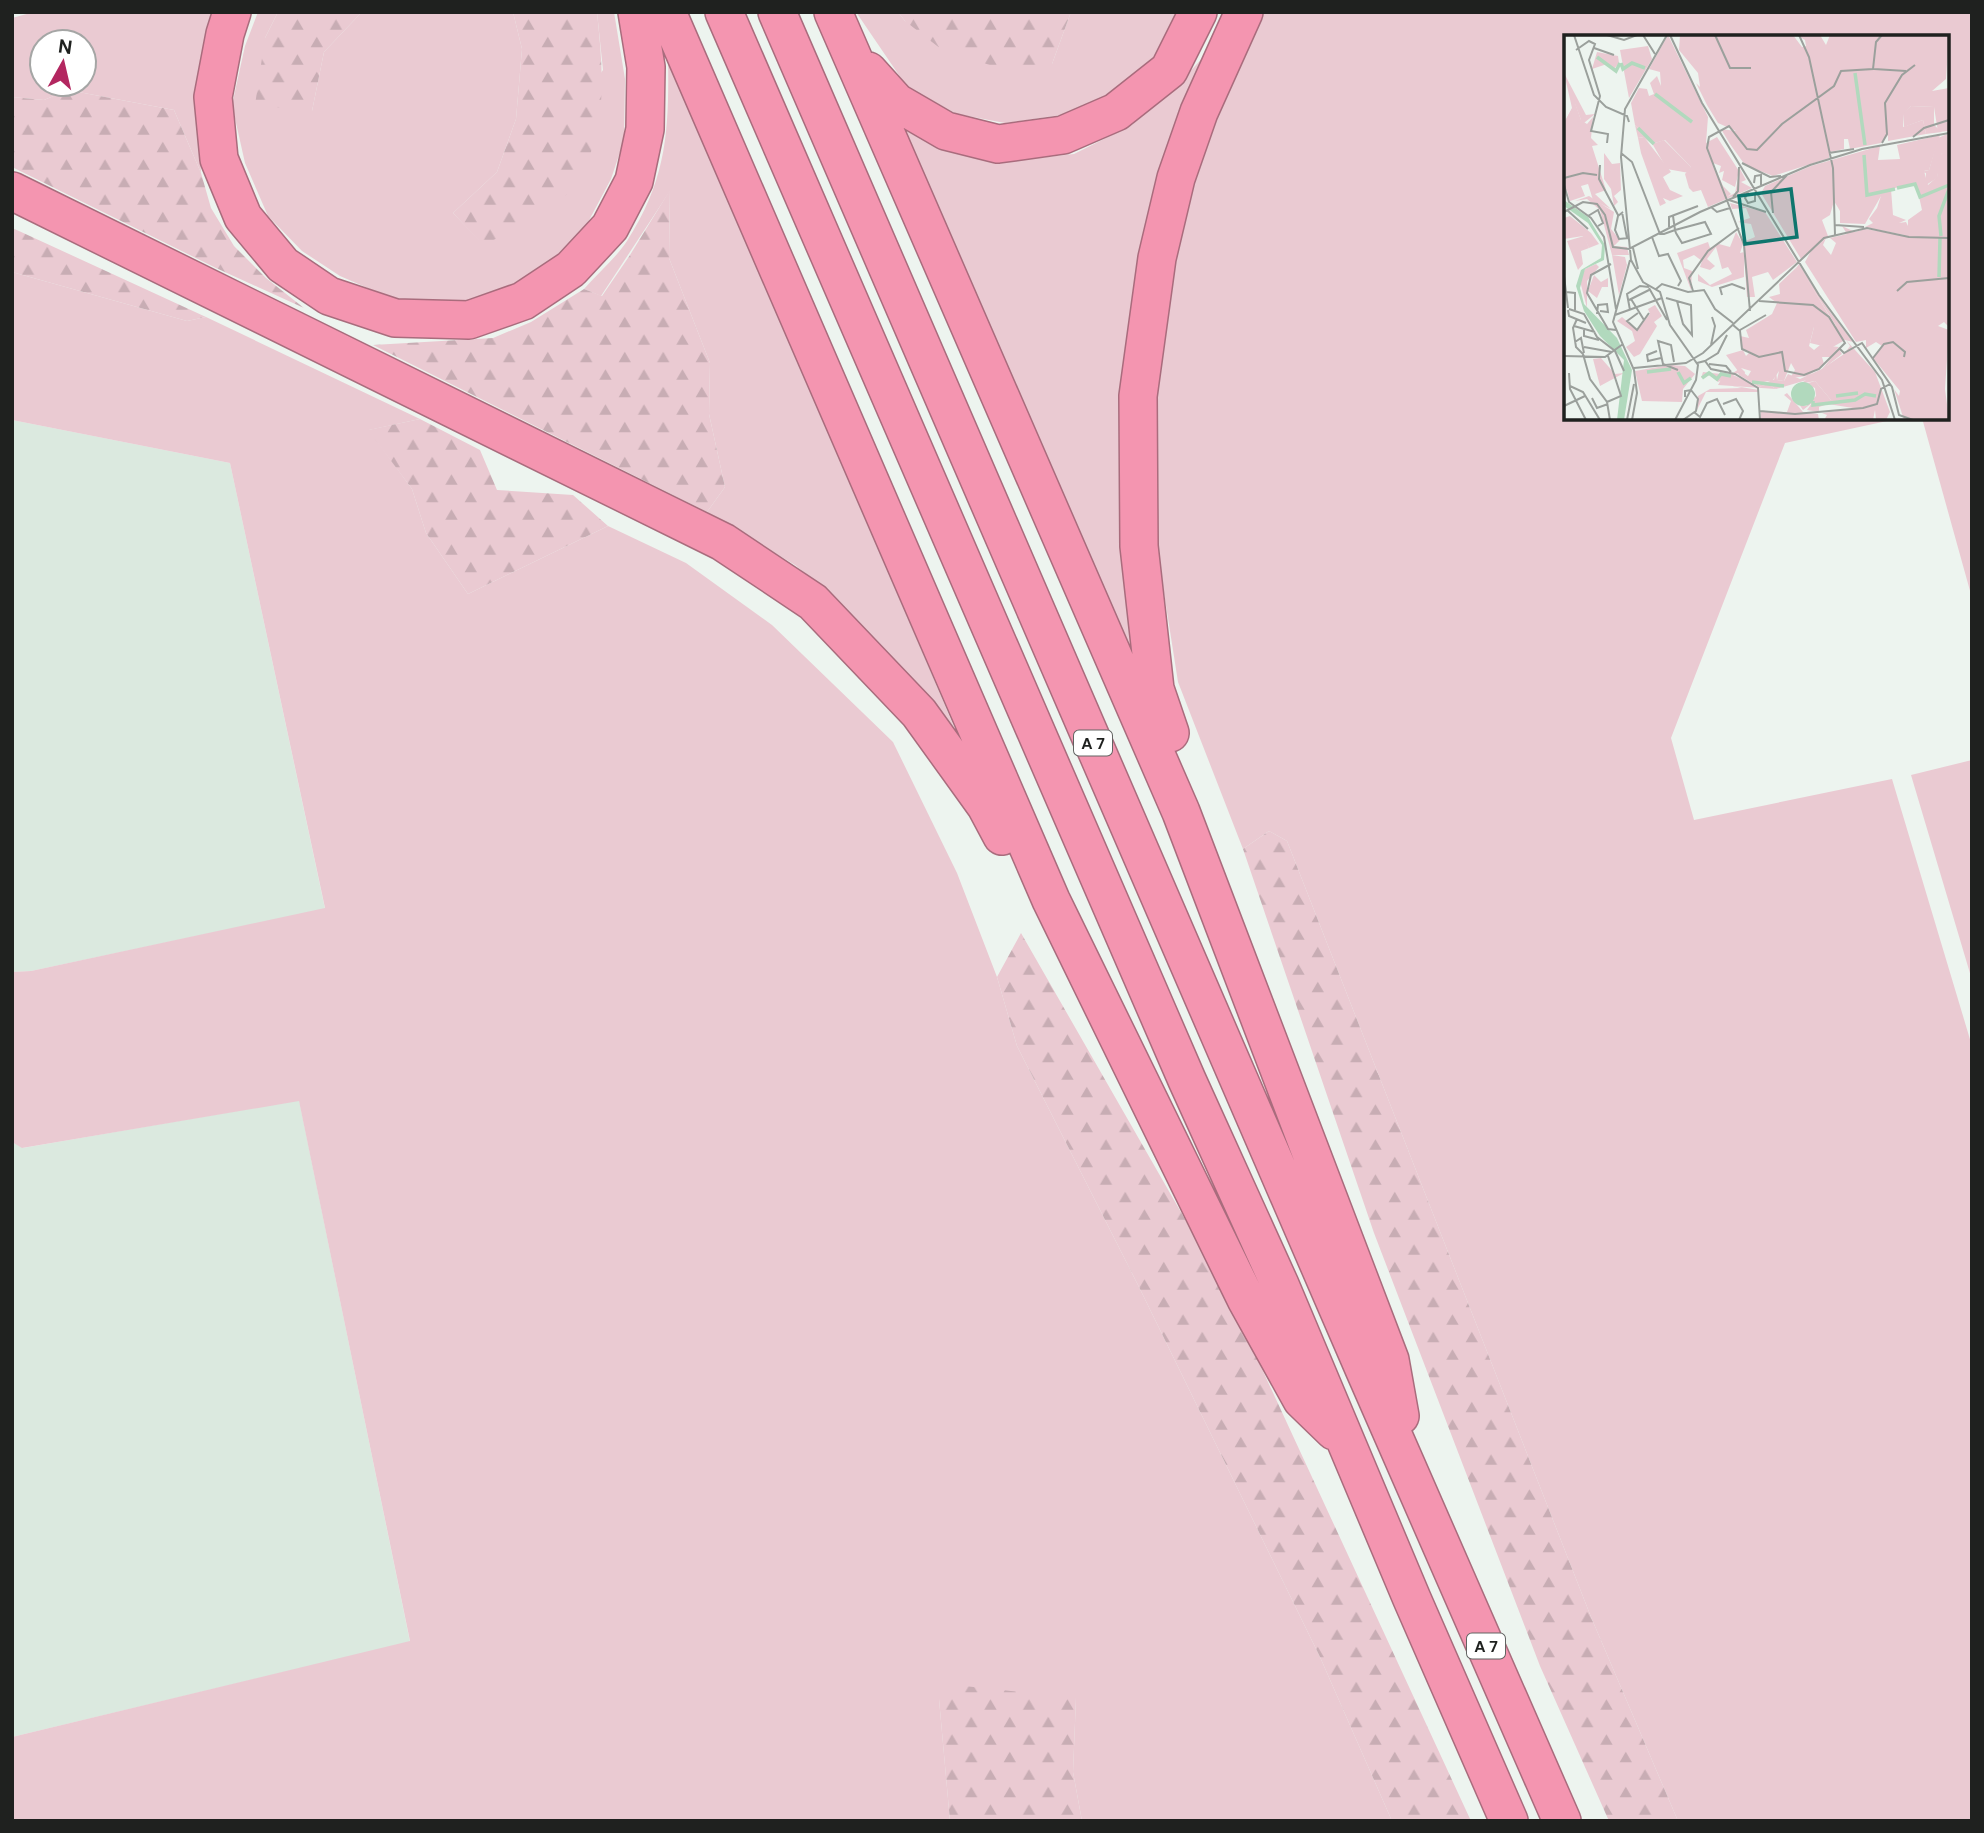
<svg xmlns="http://www.w3.org/2000/svg" width="1984" height="1833" font-family="'DM Sans',sans-serif">
<style>
.built{fill:#dbe9df}
.grass{fill:#eacad2;fill-rule:evenodd}
.forest{fill:url(#forest-firs)}
.lines{fill:none;stroke-linecap:round;stroke-linejoin:round}
.motorway-casing{stroke:#a96c7d;stroke-width:40}
.motorway{stroke:#f495b0;stroke-width:37}
.labels{text-anchor:middle;stroke-width:5;stroke-linejoin:round;paint-order:stroke}
.shield{fill:#fff;stroke:#626462;stroke-width:2}
.shield-label{font-size:16px;font-weight:bold;fill:#1f211f}
.inset-river{fill:none;stroke:#b1d9bd;stroke-width:3.5}
.inset-road{fill:none;stroke:#9ba09c;stroke-width:2}
.view{fill:#0f766e;fill-opacity:0.15;stroke:#0f766e;stroke-width:3.5}
.inset-edge{fill:none;stroke:#1f211f;stroke-width:3.5}
</style>
<defs>
<pattern id="forest-firs" width="22" height="20" patternUnits="userSpaceOnUse" patternTransform="scale(1.75)"><rect width="22" height="20" fill="#eacad2"/><path d="M5 1l3.5 6h-7zM16 11l3.5 6h-7z" fill="#c8adb4"/></pattern>
</defs>
<rect width="100%" height="100%" fill="#edf4ef"/>
<path class="built" d="M 12,420 L 230,463 L 325,909 L 31,971 L 12,972 Z
M 299,1100 L 410,1642 L 12,1737 L 12,1142 L 23,1148 Z"/>
<path class="grass" d="M 34,12 L 216,12 C 193,62 198,119 201,173 L 174,110 L 68,90 L 44,100 L 12,97 L 12,18 ZM 42,42 L 84,42 L 84,84 L 42,84 Z
M 258,12 L 278,12 L 265,38 L 312,111 L 324,52 L 360,14 L 513,12 L 522,49 L 516,119 L 497,172 L 453,213 L 483,244 L 603,70 L 597,12 L 614,12 L 625,79 L 624,140 L 611,179 L 587,224 L 552,261 L 515,286 L 465,301 L 400,302 L 340,276 L 302,251 L 268,216 L 245,163 L 232,105 L 245,46 Z
M 856,12 L 898,12 L 905,21 L 1052,64 L 1071,12 L 1182,12 L 1151,61 L 1104,97 L 1061,115 L 1005,123 L 957,114 L 907,87 Z
M 1263,12 L 1972,12 L 1972,598 L 1922,418 L 1947,418 L 1947,37 L 1566,37 L 1566,418 L 1901,418 L 1785,443 L 1671,738 L 1694,820 L 1892,779 L 1972,1046 L 1972,1821 L 1678,1821 L 1591,1617 L 1287,841 L 1269,831 L 1243,849 L 1178,682 L 1156,542 L 1156,396 L 1173,267 L 1193,183 L 1215,118 Z
M 668,51 L 957,734 L 929,697 L 834,596 L 795,565 L 707,512 L 725,487 L 709,414 L 710,363 L 669,258 L 670,191 L 601,296 L 584,289 C 598,273 616,258 627,241 C 669,176 669,125 668,51 Z
M 1205,55 L 1158,174 L 1140,257 L 1140,678 L 904,130 L 946,150 L 1002,162 L 1074,154 L 1132,125 L 1186,76 Z
M 12,272 L 187,321 L 206,317 L 420,419 L 369,430 L 412,489 L 426,533 L 468,594 L 608,526 L 686,563 L 772,625 L 893,742 L 957,873 L 997,977 L 1017,1046 L 1139,1287 L 1320,1657 L 1392,1821 L 1082,1821 L 1073,1772 L 1076,1698 L 939,1699 L 950,1821 L 12,1821 L 12,1737 L 410,1641 L 299,1101 L 22,1148 L 12,1142 L 12,972 L 31,971 L 325,908 L 230,463 L 12,420 Z
M 1972,760 L 1972,980 L 1911,775 Z"/>
<path class="forest" d="M 278,12 L 365,12 L 360,14 L 324,52 L 312,111 L 255,105 L 265,38 Z
M 513,12 L 597,12 C 602,61 607,108 590,155 C 588,163 586,174 581,180 C 559,207 514,230 483,245 L 453,213 L 497,172 L 516,119 L 522,49 Z
M 898,12 L 1071,12 L 1052,64 L 1008,71 L 941,49 L 905,21 Z
M 68,90 L 174,110 L 201,173 L 211,208 L 234,246 L 266,278 L 304,308 L 216,268 L 12,167 L 12,97 L 44,100 Z
M 670,190 L 669,258 L 710,363 L 709,414 L 725,487 L 707,512 L 373,345 L 493,338 L 531,322 L 584,289 L 602,296 L 630,255 Z
M 12,228 L 19,231 L 206,317 L 187,321 L 12,272 Z
M 420,419 L 480,450 L 497,490 L 573,495 L 608,526 L 468,594 L 426,533 L 412,489 L 368,430 Z
M 1269,831 L 1287,841 L 1591,1617 L 1678,1821 L 1609,1821 L 1540,1666 L 1374,1233 L 1243,849 Z
M 1021,933 L 1225,1289 L 1471,1821 L 1392,1821 L 1320,1657 L 1139,1287 L 1017,1046 L 997,977 Z
M 964,1686 L 1076,1698 L 1073,1772 L 1082,1821 L 950,1821 L 939,1699 Z"/>
<g class="lines">
<g class="motorway-casing">
<path id="motorway" d="M 232,12 L 225,34 L 213,97 L 219,159 L 243,217 L 283,265 L 329,296 L 395,318 L 469,320 L 523,301 L 571,269 L 610,227 L 634,181 L 645,129 L 646,67 L 637,12
M 667,12 L 1051,900 L 1246,1299 L 1302,1400 L 1334,1431
M 724,12 L 1187,1080 L 1280,1285 L 1412,1599 L 1509,1821
M 777,12 L 1365,1371 L 1562,1821
M 833,12 L 1181,812 L 1390,1360 L 1400,1416
M 868,71 L 896,102 L 946,131 L 998,144 L 1063,135 L 1116,112 L 1169,70 L 1198,12
M 12,191 L 723,542 L 813,602 L 919,713 L 986,806 L 1002,836
M 1170,733 L 1155,689 L 1139,546 L 1138,396 L 1157,258 L 1176,178 L 1199,112 L 1244,12"/>
</g>
<use href="#motorway" class="motorway"/>
</g>
<g class="labels">
<g class="shield">
<rect x="1074" y="730.5" width="38" height="25" rx="5"/>
<rect x="1467" y="1633.5" width="38" height="25" rx="5"/>
</g>
<g class="shield-label">
<text x="1093" y="749">A 7</text>
<text x="1486" y="1652">A 7</text>
</g>
</g>
<g transform="translate(1564 35)">
<rect width="385" height="385" fill="#edf4ef"/>
<path d="M 104,0 L 144,82 L 142,108 L 153,102 L 175,136 L 171,152 L 158,145 L 160,136 L 155,138 L 157,131 L 149,128 L 159,151 L 167,159 L 163,162 L 171,158 L 176,134 L 182,145 L 177,147 L 188,153 L 144,172 L 137,155 L 129,157 L 125,153 L 121,139 L 127,132 L 101,105 L 91,108 L 71,90 L 67,68 L 75,53 L 83,54 L 85,61 L 90,59 L 86,48 L 93,41 L 97,51 L 96,37 L 85,34 ZM 116,0 L 229,0 L 238,12 L 242,11 L 241,5 L 233,0 L 256,0 L 262,10 L 266,0 L 385,0 L 382,44 L 368,56 L 385,53 L 385,96 L 374,97 L 370,72 L 347,71 L 340,79 L 339,92 L 359,85 L 362,99 L 324,106 L 324,100 L 317,108 L 286,114 L 284,104 L 280,104 L 280,114 L 266,117 L 265,123 L 209,141 L 181,130 L 166,109 L 157,94 L 172,96 L 154,88 L 143,70 L 132,48 L 136,52 L 134,38 L 115,15 ZM 84,11 L 88,24 L 65,63 L 56,15 ZM 33,17 L 54,21 L 55,28 L 50,34 L 43,29 L 28,34 ZM 11,68 L 17,85 L 23,89 L 29,82 L 27,103 L 34,110 L 28,111 L 42,155 L 31,159 L 47,174 L 29,165 L 24,149 L 17,151 L 21,161 L 6,166 L 3,155 L 0,163 L 0,88 ZM 376,100 L 365,135 L 360,136 L 364,150 L 373,142 L 376,121 L 380,116 L 385,122 L 385,292 L 380,287 L 374,291 L 385,295 L 381,354 L 385,385 L 340,385 L 330,354 L 335,361 L 336,356 L 309,323 L 318,311 L 312,307 L 302,313 L 302,305 L 292,307 L 241,227 L 247,216 L 262,203 L 259,210 L 267,220 L 272,208 L 266,203 L 283,199 L 278,191 L 291,197 L 301,194 L 345,201 L 301,192 L 309,188 L 305,184 L 313,173 L 317,161 L 301,189 L 276,188 L 276,176 L 270,166 L 266,180 L 258,185 L 264,201 L 237,224 L 197,158 L 201,151 L 247,131 L 316,111 L 314,125 L 336,124 L 333,110 ZM 352,148 L 358,175 L 344,185 L 344,191 L 342,187 L 335,188 L 342,185 L 329,180 L 327,154 ZM 80,102 L 107,137 L 99,142 L 106,155 L 119,161 L 106,166 L 99,163 L 102,168 L 96,171 L 77,118 L 74,103 ZM 40,118 L 48,129 L 56,128 L 57,155 L 50,161 L 54,167 L 50,171 L 47,154 L 40,144 ZM 166,168 L 201,177 L 233,227 L 209,245 L 204,237 L 188,242 L 191,262 L 183,262 L 179,207 L 191,202 L 187,189 L 174,187 L 186,183 L 182,173 L 168,174 ZM 172,197 L 179,209 L 176,218 L 180,217 L 180,242 L 148,252 L 134,246 L 134,239 L 146,250 L 168,239 L 164,232 L 158,234 L 152,212 L 143,224 L 151,231 L 146,235 L 136,232 L 138,226 L 130,220 L 119,225 L 120,233 L 128,236 L 127,255 L 113,218 L 144,207 L 146,213 L 155,209 L 166,212 ZM 48,220 L 61,222 L 63,230 L 55,260 ZM 234,231 L 231,236 L 236,232 L 272,292 L 250,292 L 245,311 L 250,315 L 256,310 L 275,312 L 266,322 L 258,322 L 260,329 L 244,341 L 226,343 L 231,335 L 227,328 L 220,346 L 213,345 L 215,336 L 209,345 L 191,349 L 183,343 L 187,336 L 177,333 L 181,337 L 180,342 L 177,340 L 162,320 L 179,315 L 182,321 L 186,317 L 177,313 L 176,301 L 185,303 L 182,295 L 208,279 L 213,268 L 205,262 L 216,259 L 215,249 ZM 30,240 L 37,247 L 44,243 L 44,252 L 38,252 L 33,263 L 24,256 ZM 282,305 L 311,337 L 326,377 L 322,385 L 312,385 L 311,375 L 309,385 L 260,385 L 263,380 L 258,378 L 289,374 L 288,365 L 267,365 L 251,346 L 236,349 L 280,319 L 286,311 ZM 169,340 L 195,352 L 204,349 L 212,354 L 154,350 L 159,341 ZM 223,358 L 239,377 L 254,379 L 255,385 L 196,385 L 197,376 L 223,377 L 227,366 L 220,360 Z" fill="#eacad2" fill-rule="evenodd"/>
<path d="M 0,38 L 22,80 L 31,79 L 15,92 L 10,89 L 17,85 L 11,69 L 7,80 L 0,88 L 8,73 ZM 347,71 L 370,72 L 370,90 L 378,97 L 362,99 L 359,85 L 340,92 L 340,78 ZM 71,90 L 91,108 L 100,105 L 127,132 L 125,138 L 103,134 L 89,110 L 79,102 L 74,103 ZM 383,99 L 385,122 L 378,118 L 373,143 L 362,150 L 362,138 L 357,137 L 365,135 L 374,103 ZM 25,161 L 50,177 L 47,194 L 56,205 L 50,211 L 63,212 L 65,220 L 48,220 L 36,175 L 23,164 L 11,166 ZM 235,229 L 261,270 L 289,307 L 281,305 L 267,313 L 246,308 L 250,292 L 272,291 L 236,233 L 230,237 ZM 275,314 L 278,319 L 246,344 L 212,354 L 204,349 L 195,352 L 175,340 L 174,338 L 154,347 L 146,340 L 137,343 L 139,337 L 166,340 L 175,334 L 195,350 L 206,346 L 202,342 L 210,345 L 212,335 L 213,345 L 220,346 L 224,339 L 236,344 L 258,334 ZM 164,350 L 195,355 L 195,357 L 142,357 L 133,375 L 134,361 L 146,354 L 178,353 Z" fill="#eacad2"/>
<path d="M 251,346 L 267,365 L 289,365 L 289,373 L 264,369 L 255,372 L 255,377 L 243,375 L 248,368 L 239,375 L 235,369 L 242,371 L 252,361 L 251,353 L 241,349 Z" fill="#eacad2"/>
<path d="M 6,181 L 27,198 L 35,209 L 25,213 L 19,201 L 0,204 L 0,183 Z" fill="#eacad2"/>
<path d="M 32,229 L 35,232 L 23,246 L 23,273 L 16,246 L 21,234 ZM 91,270 L 98,281 L 90,287 L 93,291 L 76,319 L 70,322 L 62,312 L 71,306 L 68,296 L 53,286 L 58,282 L 73,295 L 86,279 L 84,274 ZM 37,323 L 51,339 L 60,338 L 36,351 L 29,324 ZM 106,330 L 121,331 L 131,339 L 119,354 L 118,367 L 78,366 L 71,336 Z" fill="#eacad2"/>
<path d="M 20,201 L 25,213 L 17,216 L 19,229 L 14,235 L 3,206 Z" fill="#eacad2"/>
<path d="M 0,165 L 24,182 L 41,210 L 40,225 L 21,234 L 16,253 L 20,269 L 53,303 L 68,335 L 60,385 L 53,385 L 60,325 L 36,301 L 20,276 L 12,251 L 17,235 L 37,223 L 38,210 L 24,188 L 0,171 ZM227 359a12 12 0 1 1 24 0a12 12 0 1 1-24 0Z" fill="#b1d9bd"/>
<path class="inset-river" d="M 33,22 L 52,36 L 56,28M 57,28 L 59,34 L 68,28 L 81,33M 291,38 L 301,110M 91,59 L 128,87M 74,93 L 90,109M 300,120 L 303,160 L 331,154M 333,153 L 351,149 L 356,162 L 385,150M 377,201 L 375,181 L 385,154M 375,242 L 376,203M 83,337 L 107,334M 114,337 L 120,348 L 127,343M 138,343 L 145,338 L 153,344 L 157,339 L 167,341M 188,347 L 220,351M 272,361 L 294,358M 249,366 L 249,370 L 291,365 L 301,359 L 312,361"/>
<path class="inset-road" d="M 10,0 L 30,60 L 42,72 L 63,81 L 65,87M 43,0 L 60,5 L 73,0M 79,0 L 91,19M 103,0 L 61,74 L 57,122 L 67,225 L 79,247 L 96,257 L 106,290 L 134,330 L 132,345 L 111,385M 106,0 L 138,68 L 255,260 L 318,345 L 331,385M 151,0 L 166,33 L 187,33M 235,0 L 245,22 L 269,133 L 271,200M 30,13 L 50,20M 12,15 L 25,6 L 31,9 L 25,25 L 36,61 L 27,96 L 44,99 L 43,108M 310,34 L 342,36M 349,102 L 360,93 L 385,85M 318,108 L 323,99 L 321,68 L 338,40 L 351,30M 57,118 L 68,127 L 96,199 L 100,199 L 111,195 L 141,187 L 147,199 L 118,208 L 112,198 L 111,195 L 109,181M 265,118 L 290,114M 178,128 L 206,142 L 217,141M 36,130 L 35,144 L 54,180M 0,143 L 19,138 L 33,140M 190,148 L 191,141 L 197,140 L 197,150M 0,150 L 5,167 L 27,183 L 40,202 L 52,274M 184,157 L 181,163 L 184,168 L 191,166 L 191,158M 169,162 L 174,156 L 175,132M 165,165 L 202,177M 147,172 L 153,177 L 166,173M 3,175 L 24,194M 0,177 L 19,167 L 33,169 L 41,180 L 49,212 L 65,214 L 136,177 L 246,130 L 298,114 L 385,98M 58,177 L 63,203M 59,177 L 54,181 L 51,195 L 55,204 L 65,203M 209,178 L 207,157 L 223,140M 24,181 L 34,175 L 39,188 L 34,191M 271,190 L 300,192M 105,192 L 105,182 L 134,171M 88,202 L 95,221 L 104,219 L 117,246 L 114,251M 69,213 L 74,234M 66,225 L 49,287 L 70,335 L 73,358 L 68,385M 47,229 L 27,240 L 23,258 L 44,294 L 52,295M 0,241 L 4,273M 85,253 L 103,285M 92,254 L 98,249 L 124,257 L 140,255 L 151,274 L 169,288M 129,256 L 125,243 L 144,216 L 175,193M 333,256 L 343,247 L 385,243M 2,257 L 11,258 L 11,275M 158,260 L 156,253 L 168,249 L 181,254M 102,263 L 127,270 L 128,300 L 119,289 L 113,266M 67,264 L 80,285M 65,265 L 85,255M 5,274 L 20,279 L 33,302 L 51,316 L 60,336M 4,275 L 5,281 L 22,288M 66,275 L 63,259 L 76,251 L 85,252M 186,276 L 180,210 L 143,113 L 145,102 L 165,91 L 183,114 L 193,115 L 218,89 L 270,51 L 277,36 L 309,34 L 312,7 L 318,0M 74,278 L 63,286 L 73,295 L 85,278M 33,279 L 34,270 L 43,269 L 44,277 L 36,276M 51,280 L 98,263M 13,284 L 9,293 L 12,312 L 19,319 L 26,344 L 43,367 L 46,385M 169,290 L 176,296 L 178,314 L 195,322 L 218,317 L 221,336 L 240,340 L 255,334 L 281,308 L 265,282 L 249,270 L 195,266M 10,291 L 31,297M 20,295 L 20,301 L 35,305M 176,295 L 202,280M 11,307 L 17,303 L 20,318M 147,310 L 151,291 L 148,282M 20,312 L 48,317M 275,313 L 280,318 L 298,308 L 328,352 L 335,380 L 349,385M 93,316 L 83,320 L 84,326 L 97,323M 0,321 L 41,322 L 59,309M 309,323 L 320,309 L 329,307 L 341,317 L 340,322M 141,326 L 154,318 L 163,300M 110,327 L 107,310 L 94,306 L 99,329 L 114,335M 133,328 L 141,326 L 147,334 L 171,339 L 194,353 L 196,385M 145,329 L 162,331 L 167,337M 70,333 L 122,328 L 139,318 L 260,203 L 303,193 L 345,202 L 385,203M 5,338 L 6,354 L 22,385M 6,351 L 19,357 L 36,385M 28,363 L 33,373 L 44,369M 43,367 L 57,361 L 44,321M 159,369 L 172,364 L 179,376 L 175,385M 0,371 L 21,361M 196,376 L 231,379 L 299,373 L 313,369 L 317,354 L 326,349M 130,377 L 136,382 L 143,368 L 153,364 L 161,380M 63,385 L 70,349M 119,385 L 132,376 L 134,364 L 127,355 L 121,356 L 121,362"/>
<path class="view" d="M 227,154 L 233,202 L 181,209 L 175,161 Z"/>
<rect width="385" height="385" class="inset-edge"/>
</g>
<rect width="1984" height="1833" fill="none" stroke="#1f211f" stroke-width="28"/>
<g transform="translate(63 63) rotate(8)"><circle r="33" fill="#ffffff" stroke="#a5a6a5" stroke-width="2"/>
<path d="M0-5L12 26L0 18L-12 26Z" fill="#b32760"/>
<text y="-10" font-size="19" font-weight="bold" text-anchor="middle" fill="#1f211f">N</text>
</g>
</svg>
